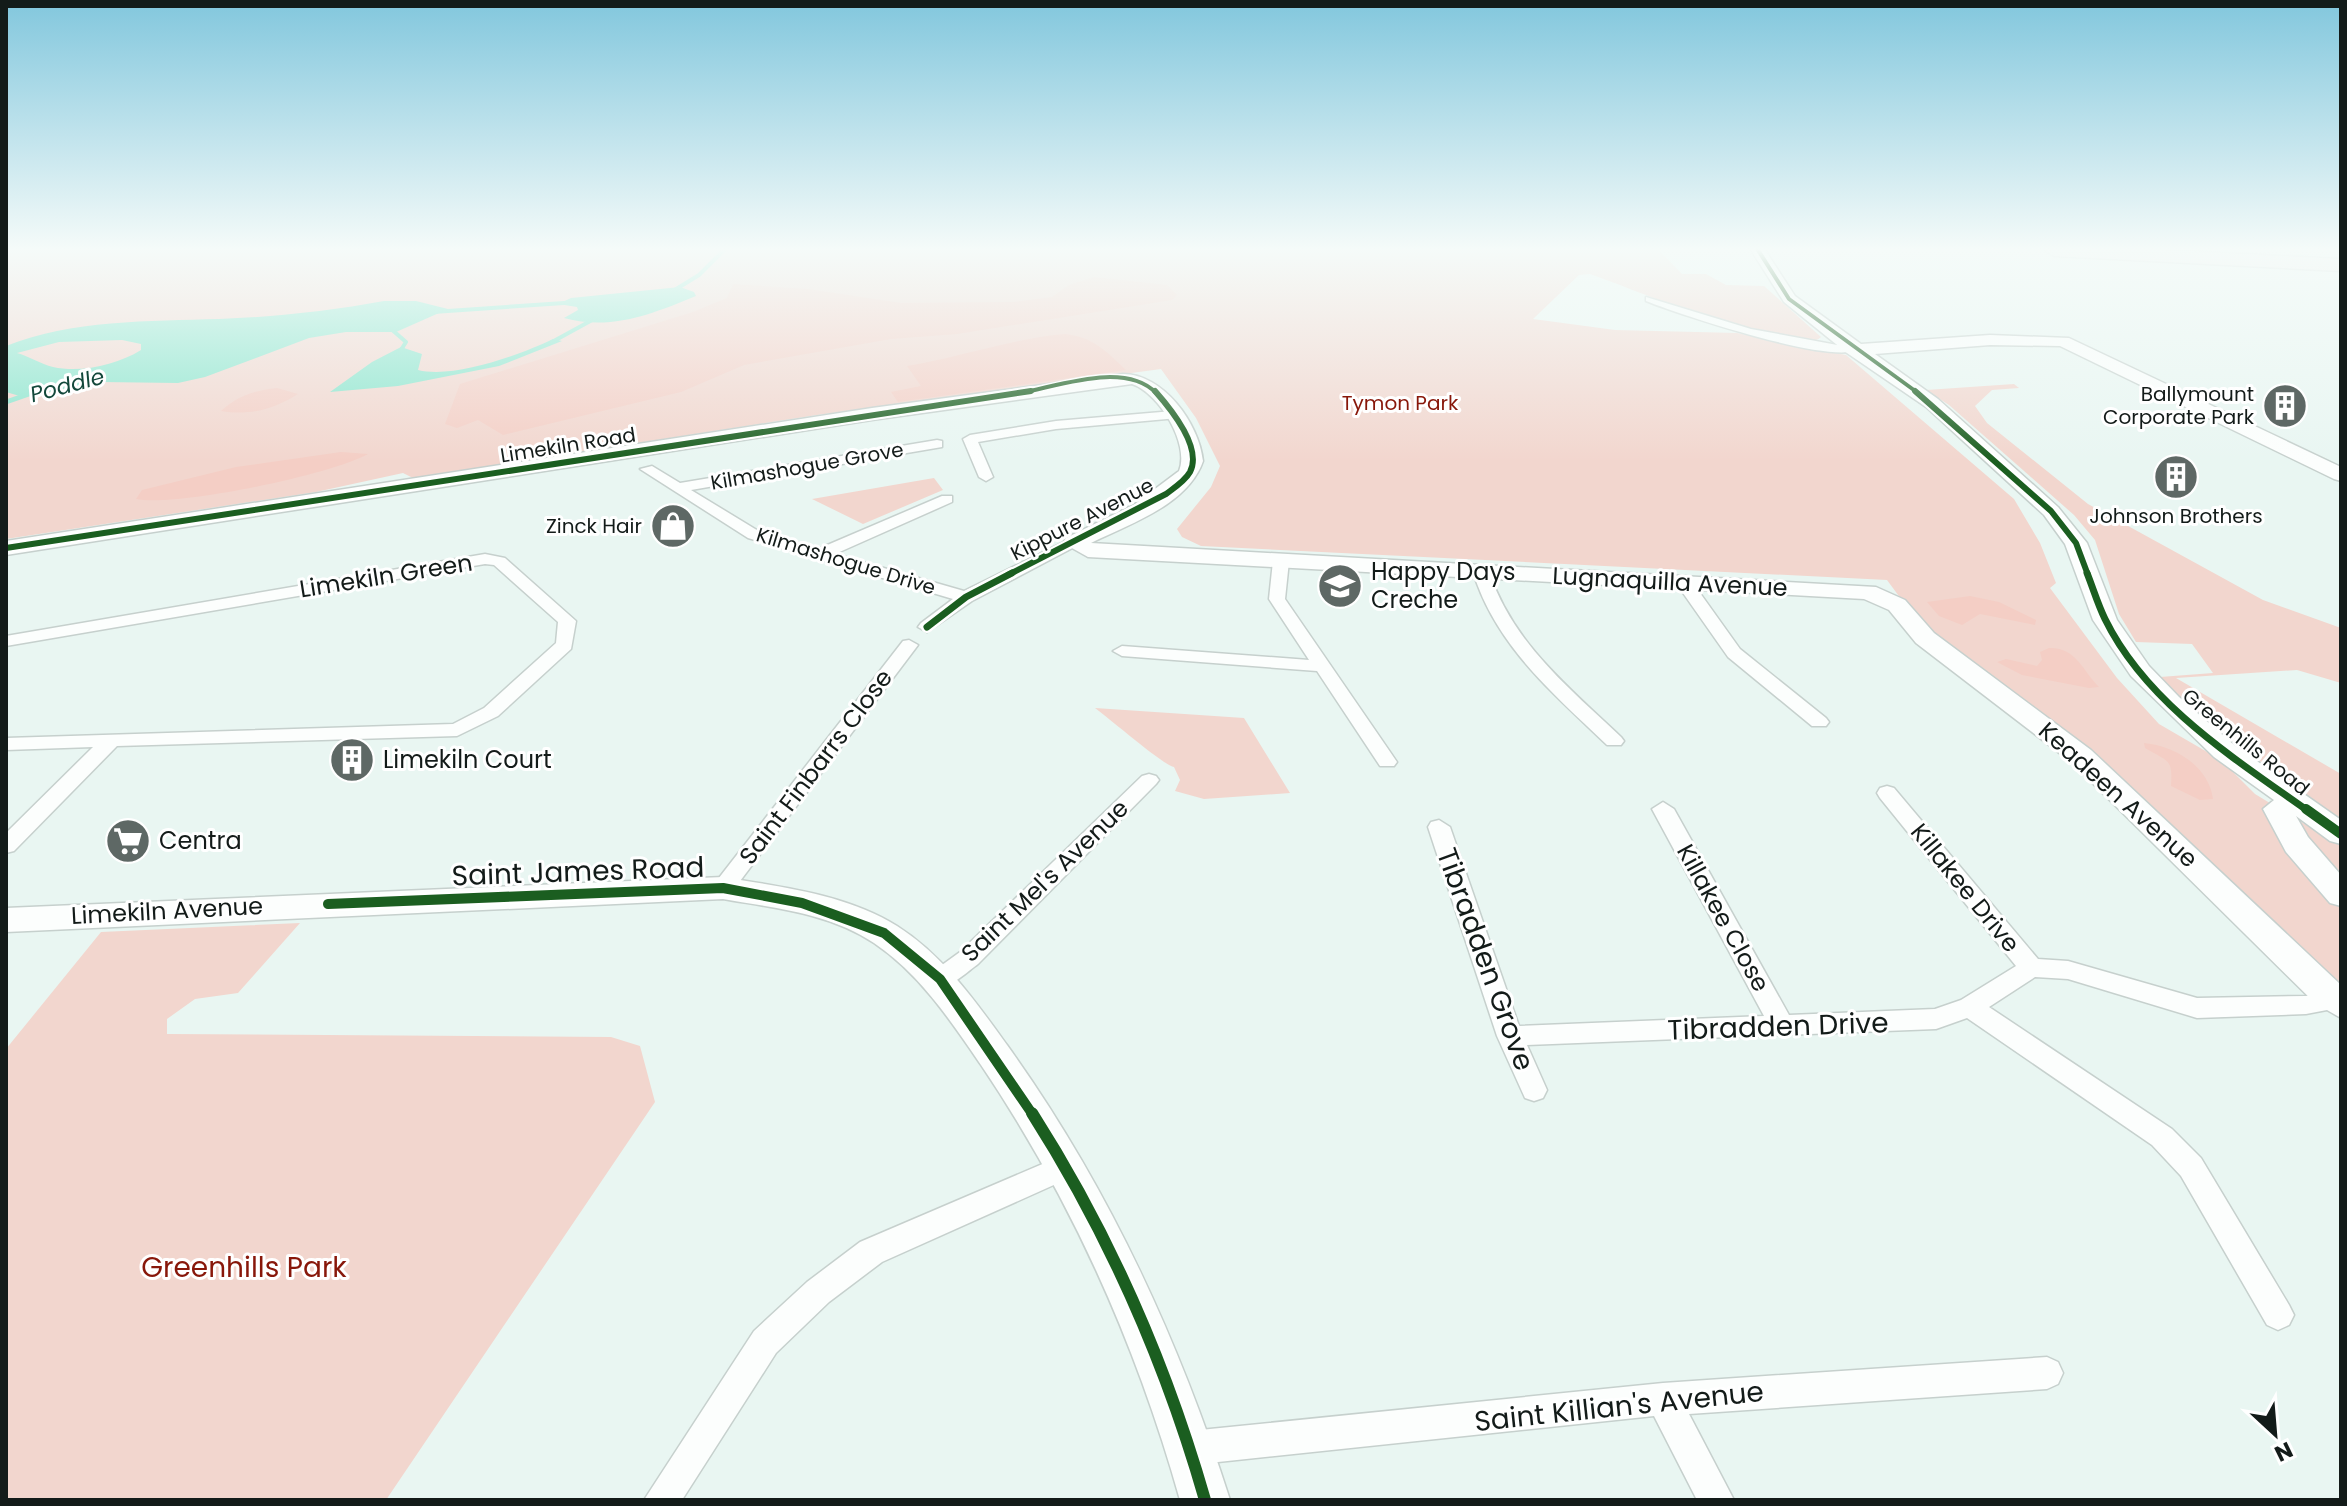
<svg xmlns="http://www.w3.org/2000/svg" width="2347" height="1506" font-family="Poppins,sans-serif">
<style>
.green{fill:#f2d6ce}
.forest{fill:#f4cec5}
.water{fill:#8ae4cc;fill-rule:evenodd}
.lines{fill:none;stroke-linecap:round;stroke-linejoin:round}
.stream-far1{stroke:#8ae4cc;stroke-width:4}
.stream{stroke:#8ae4cc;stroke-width:5}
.street-casing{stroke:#c6d0cd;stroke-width:3}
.secondary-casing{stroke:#c6d0cd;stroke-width:3}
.highway-casing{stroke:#ccd3d1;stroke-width:3}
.street{fill:#fcfefd;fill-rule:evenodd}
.secondary{fill:#fcfefd;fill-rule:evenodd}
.highway{fill:#f0ebea;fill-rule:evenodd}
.cycleway-far4-casing{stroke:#fff;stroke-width:7}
.cycleway-far3-casing{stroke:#fff;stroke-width:10}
.cycleway-far2-casing{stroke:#fff;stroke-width:12}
.cycleway-far1-casing{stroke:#fff;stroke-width:15}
.cycleway-casing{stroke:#fff;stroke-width:17}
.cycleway-far4{stroke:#1b5e20;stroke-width:4}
.cycleway-far3{stroke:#1b5e20;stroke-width:6}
.cycleway-far2{stroke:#1b5e20;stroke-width:7}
.cycleway-far1{stroke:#1b5e20;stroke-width:10}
.cycleway{stroke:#1b5e20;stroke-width:12}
.labels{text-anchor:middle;stroke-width:6;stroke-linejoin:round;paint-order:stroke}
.far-poi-label{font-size:20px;fill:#131b19;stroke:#fff;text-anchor:end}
.far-park-label{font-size:20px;fill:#88170a;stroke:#fff}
.far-street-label{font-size:20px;fill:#131b19;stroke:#fff}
.far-water-label{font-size:22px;font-style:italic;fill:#13483b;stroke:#fff}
.poi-label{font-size:24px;fill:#131b19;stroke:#fff;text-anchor:start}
.street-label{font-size:24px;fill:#131b19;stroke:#fff}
.near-street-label{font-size:28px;fill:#131b19;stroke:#fff}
.near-park-label{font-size:28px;fill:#88170a;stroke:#fff}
</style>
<rect width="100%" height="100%" fill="#e9f6f2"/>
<path class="green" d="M 6,250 L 1659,250 L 1682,274 L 1706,274 L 1726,285 L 1764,286 L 1821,337 C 1798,360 1624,285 1590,274 L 1579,275 L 1533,319 L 1615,330 L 1737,333 L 1846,355 L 2014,499 L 2040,543 L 2056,583 L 2050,588 L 2117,678 L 2159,724 L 2221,760 L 2255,794 L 2341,846 L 2341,994 L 1924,630 L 1887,580 L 1201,546 L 1182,537 L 1177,529 L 1211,487 L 1220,466 L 1196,418 L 1161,369 L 817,415 L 413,478 L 403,473 L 316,492 L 6,539 Z
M 2014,384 L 2019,388 L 1992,390 L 1975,406 L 1987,423 L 2088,504 L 2263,600 L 2341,628 L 2341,683 L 2297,670 L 2176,678 L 2341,774 L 2341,820 L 2202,719 L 2160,677 L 2213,673 L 2192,644 L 2136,642 L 2119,614 L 2095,540 L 2074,515 L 1949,405 L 1926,390 Z
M 934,478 L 943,490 L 863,524 L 812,499 Z
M 1095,708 L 1244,718 L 1290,793 L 1204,799 L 1175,791 L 1180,780 L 1174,767 C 1163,765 1109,718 1095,708 Z
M 300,923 L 238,993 L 195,999 L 167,1019 L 167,1034 L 611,1037 L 640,1046 L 655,1102 L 386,1500 L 6,1500 L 6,1049 L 101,932 Z"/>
<path class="forest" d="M 1094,277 L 1167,285 L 1177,295 L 1172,300 L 957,334 L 891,339 L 744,365 L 681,392 L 503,435 L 478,420 L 457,428 L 445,424 L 460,384 L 693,312 L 727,298 L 733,284 L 808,289 L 901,303 L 1015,302 L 1052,297 L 1069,285 Z
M 1065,334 C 1093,337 1106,351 1126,370 L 898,402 L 891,392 L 921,386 L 907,366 C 961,357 1010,339 1065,334 Z
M 277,388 L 298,394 C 274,409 250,416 221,411 C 239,395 254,391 277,388 Z
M 341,452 L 368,454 C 330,475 177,507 136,499 L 142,490 L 236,467 Z
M 1970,596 L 1999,602 L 2036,620 L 2035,625 L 1980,614 L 1962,625 L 1939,616 L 1927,602 Z
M 2049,648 C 2076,647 2082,670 2099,687 L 2089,688 L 2022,675 L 1997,662 L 2006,659 L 2037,666 L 2042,660 L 2040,652 Z
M 2144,743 C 2176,746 2209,767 2213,799 L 2200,800 L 2171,786 C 2173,758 2168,762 2145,748 Z"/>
<path class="water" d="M 680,287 L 694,292 L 696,296 C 652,314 611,331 564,318 L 578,310 L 577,307 L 558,304 L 571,298 Z
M 384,301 L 416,301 L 448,309 L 396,332 L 346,332 L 309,338 L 205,377 L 178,383 L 101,382 L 23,397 L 6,392 L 6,346 C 71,320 150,321 219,319 C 274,317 330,311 384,301 ZM 122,340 L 141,344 L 141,350 C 117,365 81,373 53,367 C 41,364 28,356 17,353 L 59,342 Z
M 553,339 L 562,341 L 499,366 L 398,386 L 330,392 L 372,362 L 401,347 L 422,354 L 418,370 C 454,379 520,355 553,339 Z"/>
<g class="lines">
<path class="stream-far1" d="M 673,291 L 699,275 L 724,250
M 433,312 L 564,303
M 390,328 L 406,342 L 399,353
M 552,342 L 594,319"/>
<path class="stream" d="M 6,402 L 29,394"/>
<g class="street-casing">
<path id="street" d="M 1646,297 L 1751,329 L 1859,349 C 1834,366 1678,314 1646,301 Z
M 1173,411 L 1180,415 L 1178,418 L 1056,429 L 978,442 L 993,477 L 986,481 L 979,477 L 963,439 L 970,435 L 1056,421 Z
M 937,440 L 942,441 L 942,447 L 691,490 L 760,532 L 818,549 L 942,496 L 952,496 L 952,502 L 835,554 L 964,591 L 1068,540 L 1074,538 L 1082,543 L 972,601 L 927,632 L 918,627 L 921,623 L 953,599 L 748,538 L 640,469 L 652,466 L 680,483 Z
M 485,554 L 505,558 L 576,621 L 571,649 L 498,716 L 457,736 L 117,746 L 14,851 L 6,853 L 6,833 L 93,747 L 6,750 L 6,738 L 453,724 L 484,708 L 556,643 L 558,622 L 494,565 L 485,564 L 6,646 L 6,636 Z
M 1281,556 L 1289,561 L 1285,599 L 1397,762 L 1394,766 L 1380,766 L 1317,671 L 1122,656 L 1113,651 L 1122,646 L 1309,660 L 1269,599 L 1273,561 Z
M 1481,567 L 1489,572 C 1513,643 1568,687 1621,737 L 1624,741 L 1621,745 L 1607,745 C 1553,693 1496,646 1473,572 Z
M 1684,578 L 1690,579 L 1740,649 L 1826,718 L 1829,722 L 1826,726 L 1812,726 L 1728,657 L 1676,583 Z
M 909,640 L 918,645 L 915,649 L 731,893 L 715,893 L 712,888 L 715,883 L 903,641 Z
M 1149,774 L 1156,776 L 1159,780 L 1156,784 L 978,964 C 964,974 949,991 931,985 L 928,979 L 931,973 L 960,952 L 1142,776 Z
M 1887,786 L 1894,788 L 2038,959 L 2068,961 L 2197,998 L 2306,996 L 2332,990 L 2341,993 L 2341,1018 L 2327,1010 L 2306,1014 L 2197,1018 L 2068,979 L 2035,977 L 1989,1007 L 2172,1129 L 2201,1158 L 2289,1305 L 2294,1315 L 2289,1325 L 2278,1330 L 2267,1325 L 2181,1176 L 2152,1145 L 1967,1018 L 1936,1029 L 1527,1045 L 1547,1090 L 1543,1098 L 1534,1101 L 1525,1098 L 1497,1036 L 1428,827 L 1431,822 L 1439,820 L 1450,827 L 1519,1026 L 1764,1016 L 1652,809 L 1663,802 L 1674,809 L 1789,1015 L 1935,1009 L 1961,1000 L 2016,966 L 1880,798 L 1877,793 L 1880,788 Z
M 1066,1154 L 1076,1157 L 1080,1166 L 1076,1175 L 882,1262 L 829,1302 L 776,1353 L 682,1500 L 644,1500 L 754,1331 L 807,1282 L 860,1242 Z
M 2047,1357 L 2058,1362 L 2063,1373 L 2058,1384 L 2047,1389 L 1689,1414 L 1734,1500 L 1697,1500 L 1654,1416 L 1190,1465 L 1178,1460 L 1173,1448 L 1178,1436 L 1190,1431 L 1663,1383 Z"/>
</g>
<g class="secondary-casing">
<path id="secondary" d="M 1751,250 L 1765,250 L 1795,296 L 1861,344 L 1990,335 L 2069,338 L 2341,467 L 2341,481 L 2334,479 L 2060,346 L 1990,345 L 1875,354 L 1938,399 L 2058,507 L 2087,543 L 2117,620 L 2149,666 L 2179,697 L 2234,745 L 2341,820 L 2341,844 L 2330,841 L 2296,816 L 2308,837 L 2341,875 L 2341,906 L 2330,903 L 2286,852 L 2263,809 L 2274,800 L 2214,757 L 2131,676 L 2093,620 L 2065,544 L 2044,515 L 1926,407 L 1847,353 L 1784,302 Z
M 1123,374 C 1163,374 1199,423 1203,461 C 1188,505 1129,524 1091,543 L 1876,587 L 1905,600 L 1934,633 L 2091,750 L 2341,985 L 2341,1011 L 2320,1008 L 2071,762 L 1916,643 L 1889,610 L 1864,599 L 1088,557 L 1063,543 L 1066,538 L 1135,504 L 1179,471 C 1190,444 1159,393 1132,384 L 872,420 L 6,555 L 6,541 L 872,408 Z
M 723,877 C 781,887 846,894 897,926 C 943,955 976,1002 1007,1045 C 1107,1184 1178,1337 1230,1500 L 1180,1500 C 1136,1344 1072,1200 981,1065 C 951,1021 919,973 874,943 C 829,913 774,908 723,899 L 6,932 L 6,908 Z"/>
</g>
<g class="highway-casing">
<path id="highway" d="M 2045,250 L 2163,250 L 2341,259 L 2341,271 L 2054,256 Z"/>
</g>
<use href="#street" class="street"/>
<use href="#secondary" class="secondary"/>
<use href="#highway" class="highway"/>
<g class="cycleway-far4-casing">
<path id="cycleway-far4" d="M 1758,250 L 1789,299 L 1918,393
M 1020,393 C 1059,386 1125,361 1156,393"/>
</g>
<g class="cycleway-far3-casing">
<path id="cycleway-far3" d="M 1915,391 L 2051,511 L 2076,543 L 2088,575
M 6,548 L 1031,391
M 1008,575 L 1166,494 C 1174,488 1185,481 1190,472 C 1203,447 1170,408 1155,391"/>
</g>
<g class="cycleway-far2-casing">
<path id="cycleway-far2" d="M 2087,573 C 2093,588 2098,605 2105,619 C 2146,703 2235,759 2308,811
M 927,627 L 966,597 L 1012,573"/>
</g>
<g class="cycleway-far1-casing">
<path id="cycleway-far1" d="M 2306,809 L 2341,834
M 328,904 L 723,888 L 802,903 L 884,933 L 940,979 L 1033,1115"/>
</g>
<g class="cycleway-casing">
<path id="cycleway" d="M 1032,1113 C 1108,1232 1166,1364 1205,1500"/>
</g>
<use href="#cycleway-far4" class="cycleway-far4"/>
<use href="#cycleway-far3" class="cycleway-far3"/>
<use href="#cycleway-far2" class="cycleway-far2"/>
<use href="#cycleway-far1" class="cycleway-far1"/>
<use href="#cycleway" class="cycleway"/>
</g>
<linearGradient id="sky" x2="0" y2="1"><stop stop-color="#82c7dd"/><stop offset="0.54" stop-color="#f5fbf9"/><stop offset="1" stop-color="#f5fbf9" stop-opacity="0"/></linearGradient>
<rect width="2347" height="461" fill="url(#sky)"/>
<defs>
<g id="building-disc" transform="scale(2.3)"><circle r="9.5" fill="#5e6865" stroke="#fff"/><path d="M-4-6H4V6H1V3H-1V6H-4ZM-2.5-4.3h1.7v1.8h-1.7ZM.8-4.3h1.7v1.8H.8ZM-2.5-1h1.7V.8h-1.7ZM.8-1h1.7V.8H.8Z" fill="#fff"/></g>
<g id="shop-disc" transform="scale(2.3)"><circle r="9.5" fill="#5e6865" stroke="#fff"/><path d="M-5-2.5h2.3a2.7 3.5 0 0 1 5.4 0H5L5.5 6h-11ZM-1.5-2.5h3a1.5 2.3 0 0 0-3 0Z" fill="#fff"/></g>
<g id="school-disc" transform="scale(2.3)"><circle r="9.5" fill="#5e6865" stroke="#fff"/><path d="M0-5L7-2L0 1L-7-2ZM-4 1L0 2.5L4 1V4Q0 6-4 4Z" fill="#fff"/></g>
<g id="supermarket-disc" transform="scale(2.3)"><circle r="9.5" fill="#5e6865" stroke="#fff"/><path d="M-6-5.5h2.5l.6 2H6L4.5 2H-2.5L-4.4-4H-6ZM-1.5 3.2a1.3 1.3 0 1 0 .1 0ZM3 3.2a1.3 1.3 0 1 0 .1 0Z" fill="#fff"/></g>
</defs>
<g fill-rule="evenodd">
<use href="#building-disc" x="2285" y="406"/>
<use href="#building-disc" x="2176" y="477"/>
<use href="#shop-disc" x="673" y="526"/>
<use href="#school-disc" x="1340" y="586"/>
<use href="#building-disc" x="352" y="760"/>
<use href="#supermarket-disc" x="128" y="841"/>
</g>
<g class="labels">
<g class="far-poi-label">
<text x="2254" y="401">Ballymount<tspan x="2254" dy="23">Corporate Park</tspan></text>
<text x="2176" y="523" text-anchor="middle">Johnson Brothers</text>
<text x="642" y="533">Zinck Hair</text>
</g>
<g class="far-park-label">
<text x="1400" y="410">Tymon Park</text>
</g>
<g class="far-street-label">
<text transform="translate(568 445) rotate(-9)" y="7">Limekiln Road</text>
<text transform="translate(807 466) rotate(-10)" y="7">Kilmashogue Grove</text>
<text transform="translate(1082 519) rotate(-27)" y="7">Kippure Avenue</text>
<text transform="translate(846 561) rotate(17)" y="7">Kilmashogue Drive</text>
<text transform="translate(2246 742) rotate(39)" y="7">Greenhills Road</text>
</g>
<g class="far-water-label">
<text transform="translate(67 385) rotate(-15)" y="8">Poddle</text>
</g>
<g class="poi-label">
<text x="1371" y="580">Happy Days<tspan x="1371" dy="28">Creche</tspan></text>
<text x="383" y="768">Limekiln Court</text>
<text x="159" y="849">Centra</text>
</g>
<g class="street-label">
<text transform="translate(386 576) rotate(-9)" y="8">Limekiln Green</text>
<text transform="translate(1670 582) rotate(3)" y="8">Lugnaquilla Avenue</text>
<text transform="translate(816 767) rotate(-53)" y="8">Saint Finbarrs Close</text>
<text transform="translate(2118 795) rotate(42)" y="8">Keadeen Avenue</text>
<text transform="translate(1045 881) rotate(-44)" y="8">Saint Mel's Avenue</text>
<text transform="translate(1965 888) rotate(51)" y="8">Killakee Drive</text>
<text transform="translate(167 911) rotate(-3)" y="8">Limekiln Avenue</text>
<text transform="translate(1723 918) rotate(61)" y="8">Killakee Close</text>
</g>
<g class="near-street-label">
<text transform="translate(578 871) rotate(-2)" y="10">Saint James Road</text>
<text transform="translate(1486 959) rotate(70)" y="10">Tibradden Grove</text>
<text transform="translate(1778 1026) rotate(-2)" y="10">Tibradden Drive</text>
<text transform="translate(1619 1406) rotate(-6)" y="10">Saint Killian's Avenue</text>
</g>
<g class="near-park-label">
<text x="244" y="1277">Greenhills Park</text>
</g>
</g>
<rect width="2347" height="1506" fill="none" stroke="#131b19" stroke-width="16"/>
<g transform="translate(2275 1434) rotate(154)" stroke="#ffffff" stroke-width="6" paint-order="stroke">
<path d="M0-6L14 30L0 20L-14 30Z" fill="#131b19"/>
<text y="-12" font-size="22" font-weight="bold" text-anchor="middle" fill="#131b19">N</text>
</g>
</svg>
